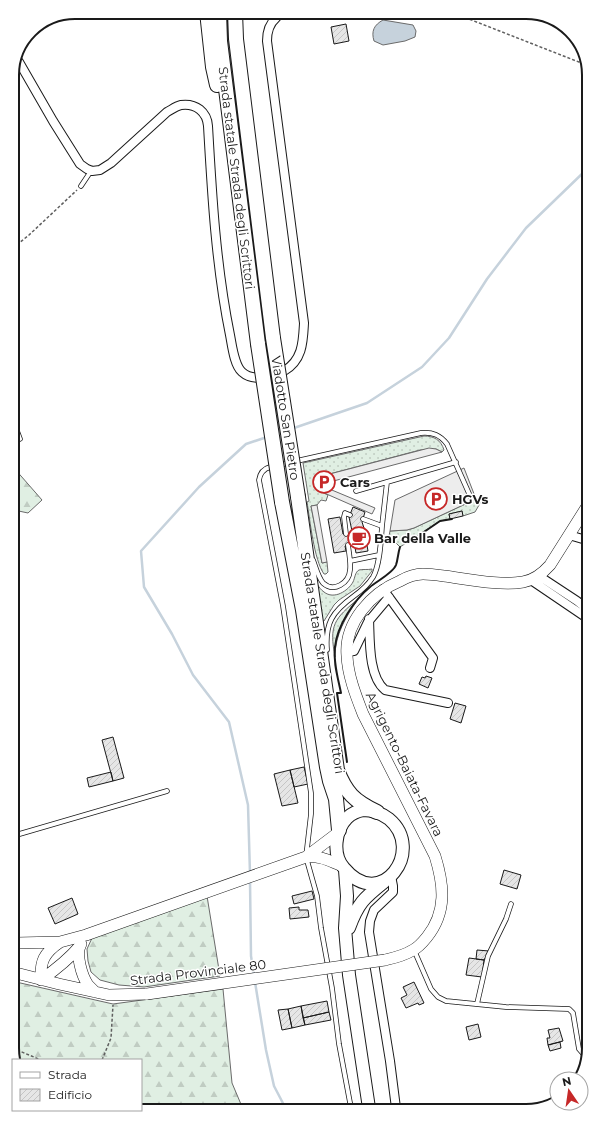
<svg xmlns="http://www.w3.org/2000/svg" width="601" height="1123" font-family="Montserrat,sans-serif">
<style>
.grass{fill:url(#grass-dots);stroke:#6a6a6a}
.forest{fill:url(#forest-firs);stroke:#6a6a6a}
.parking{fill:#ededed;stroke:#6a6a6a}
.water{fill:#c6d2dc;stroke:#6a6a6a}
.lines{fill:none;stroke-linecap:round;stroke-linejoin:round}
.stream{stroke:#c6d2dc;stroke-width:2.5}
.building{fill:url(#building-hatch);stroke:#1a1a1a}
.lane-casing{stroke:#1a1a1a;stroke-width:5.5}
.street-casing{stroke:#1a1a1a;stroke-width:10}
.secondary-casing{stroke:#1a1a1a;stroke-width:12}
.primary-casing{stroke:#1a1a1a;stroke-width:14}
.highway-casing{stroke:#1a1a1a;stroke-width:16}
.path{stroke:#5f5f5f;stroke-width:1.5;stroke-dasharray:3 2;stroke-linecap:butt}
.lane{stroke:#fff;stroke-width:4}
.street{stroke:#fff;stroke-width:8}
.secondary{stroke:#fff;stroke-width:11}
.primary{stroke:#fff;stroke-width:12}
.highway{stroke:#fff;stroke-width:14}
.secondary-bridge-casing{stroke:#1a1a1a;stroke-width:12;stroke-linecap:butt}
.highway-bridge-casing{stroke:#1a1a1a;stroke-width:16;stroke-linecap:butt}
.secondary-bridge{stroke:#fff;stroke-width:11}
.highway-bridge{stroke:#fff;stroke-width:14}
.wall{stroke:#1a1a1a;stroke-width:2}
.labels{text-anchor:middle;stroke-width:3;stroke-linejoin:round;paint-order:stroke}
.street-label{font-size:13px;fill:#1a1a1a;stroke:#fff}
.poi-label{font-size:13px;font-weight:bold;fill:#1a1a1a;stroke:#fff;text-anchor:start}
.rim{fill:none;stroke:#1a1a1a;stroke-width:2}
</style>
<defs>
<pattern id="grass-dots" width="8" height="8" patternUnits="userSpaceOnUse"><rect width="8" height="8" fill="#e0efe3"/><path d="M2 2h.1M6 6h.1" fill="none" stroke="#c0ccc2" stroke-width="1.8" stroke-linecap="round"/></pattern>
<pattern id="forest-firs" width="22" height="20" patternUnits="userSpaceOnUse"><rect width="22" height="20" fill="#e0efe3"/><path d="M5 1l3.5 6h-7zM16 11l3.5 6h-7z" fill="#c0ccc2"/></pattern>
<pattern id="building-hatch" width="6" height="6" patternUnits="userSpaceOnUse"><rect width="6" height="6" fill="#e6e6e6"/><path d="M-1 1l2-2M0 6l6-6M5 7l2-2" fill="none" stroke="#c5c5c5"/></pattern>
</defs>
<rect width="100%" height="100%" fill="#fff"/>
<path class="grass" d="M 424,436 C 434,436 441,440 444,450 L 442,452 L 436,449 L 420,450 L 322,476 L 320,491 L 328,495 L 326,501 L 321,500 L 317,505 L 311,506 L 322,563 L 327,562 L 328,572 L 326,574 L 324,574 C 314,560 310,520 307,502 L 309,501 L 303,463 Z
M 476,499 L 478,499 L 482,500 L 475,512 L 463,516 L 462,511 L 449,514 L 450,519 L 440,521 L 400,547 L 389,536 L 390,531 L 407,530 L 414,528 Z
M 372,569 L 372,571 L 360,586 L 339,600 L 334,605 L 324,621 L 320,621 L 317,584 C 319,587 321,590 324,592 C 334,600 348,591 353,582 C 355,578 355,572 359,570 C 362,569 368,570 372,569 Z
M 358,599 C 346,617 335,634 335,657 C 329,625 334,619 358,599 Z"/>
<path class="forest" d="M 14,468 L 42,500 L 28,513 L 14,510 Z
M 207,896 L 220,976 L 144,987 L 119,985 L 100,980 L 91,972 L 88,961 L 87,949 L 92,938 Z
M 16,982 L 113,1004 L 223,989 L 232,1083 L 243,1109 L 71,1111 L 69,1110 L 141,1110 L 141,1060 L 17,1060 Z"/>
<path class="parking" d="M 429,448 L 436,449 L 442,452 L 326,483 L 327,488 L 375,508 L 372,514 L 322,492 L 318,489 L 317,483 L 318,480 L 322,476 Z
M 464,468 L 476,499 L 414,528 L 407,530 L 390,531 L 395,500 Z
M 317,505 L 327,562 L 322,563 L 311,506 Z"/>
<path class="water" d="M 383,20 L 413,25 L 416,31 L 415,37 L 405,41 L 383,45 L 374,41 C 371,31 374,25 383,20 Z"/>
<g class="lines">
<path class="stream" d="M 291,429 L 367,403 L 422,367 L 449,338 L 487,279 L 526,228 L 585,171
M 250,874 L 248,805 L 229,722 L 193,675 L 172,634 L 144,587 L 141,551 L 199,487 L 246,444 L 267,437
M 250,881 L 251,956 L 254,975
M 255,982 L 266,1050 L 274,1086 L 286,1109"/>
</g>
<path class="building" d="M 346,24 L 349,41 L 334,44 L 331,27 Z
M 353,507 L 365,512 L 362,522 L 364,528 L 352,531 L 349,517 Z
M 462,511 L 463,516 L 450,519 L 449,514 Z
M 340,517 L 343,534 L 352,533 L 354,544 L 345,546 L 346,551 L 334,553 L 328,519 Z
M 364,528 L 368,551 L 356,553 L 352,531 Z
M 426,676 L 432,678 L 428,688 L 419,684 L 422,677 L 425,678 Z
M 455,703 L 466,706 L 461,723 L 450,719 Z
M 113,737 L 124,778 L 113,781 L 102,740 Z
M 304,767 L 308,784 L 294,787 L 290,770 Z
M 290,770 L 298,803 L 282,806 L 274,774 Z
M 111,772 L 113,781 L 89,787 L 87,778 Z
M 504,870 L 521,875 L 517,889 L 500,884 Z
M 312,891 L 314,899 L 294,904 L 292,896 Z
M 72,898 L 78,914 L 55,924 L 48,908 Z
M 299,907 L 299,910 L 308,910 L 309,917 L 290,919 L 289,908 Z
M 477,950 L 489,951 L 484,960 L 476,959 Z
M 469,958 L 484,960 L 482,977 L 466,975 Z
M 414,982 L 424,1003 L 419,1005 L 418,1003 L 406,1008 L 401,998 L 407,995 L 403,987 Z
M 327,1001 L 329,1012 L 303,1018 L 301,1006 Z
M 301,1006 L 305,1025 L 292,1028 L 288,1009 Z
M 288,1009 L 292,1028 L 282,1030 L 278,1010 Z
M 329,1012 L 331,1020 L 305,1025 L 303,1018 Z
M 478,1024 L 481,1037 L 469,1040 L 466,1027 Z
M 559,1028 L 563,1041 L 548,1045 L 547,1038 L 550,1038 L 548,1030 Z
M 560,1042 L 561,1048 L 550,1051 L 548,1045 Z"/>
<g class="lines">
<g class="lane-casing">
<path id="lane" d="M 276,18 L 287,16 L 303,16 L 320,13 L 327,13 L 344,17
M 277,18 L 282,12
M 81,186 L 91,171
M 14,423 L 20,439
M 356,491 L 456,462
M 382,526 L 387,482
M 346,534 L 344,517 L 345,513 L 350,515
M 313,560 C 316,568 318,577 323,583 C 334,593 349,583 350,570 C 351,563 349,553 348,545
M 350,561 L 379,555
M 327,650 C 325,623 332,612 354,596 C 361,591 368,585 373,577 C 380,565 381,540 382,526 L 363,519
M 16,835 L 167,791
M 414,950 L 431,989 L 438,997 L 446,1001 L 506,1007 L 569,1009 L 573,1013 L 579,1049 L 586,1057
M 477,1004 L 488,956 L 506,919 L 511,904
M 351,1108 L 339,1044 L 332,988 L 321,928 L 317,896 L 306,857 L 311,814 L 311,793 L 283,606 L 259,480 C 260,473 263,469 270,467 L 421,433 C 433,432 440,435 447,444 L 471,498"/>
</g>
<g class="street-casing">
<path id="street" d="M 17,61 L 19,62 L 53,121 L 80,164 L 87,169 L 92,171 L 100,170 L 111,163 L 167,112 C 171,110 176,106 181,105 C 196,103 207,112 208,126 C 212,196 216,266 230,335 C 232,345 234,365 242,372 C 253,382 272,377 284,371 C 303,360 303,341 304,323 L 267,41 C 267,31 269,24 276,18
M 569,535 L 586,540
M 539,576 L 577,601 L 587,609
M 531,580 L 587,618
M 383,589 L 433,658 L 430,668
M 369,619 C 370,639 368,676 385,690 L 448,703
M 347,652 L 354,651 L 368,622 L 389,597
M 391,876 L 393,886 L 393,892 L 374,910 L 370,921 L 369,932 L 390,1061 L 396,1108"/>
</g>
<g class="secondary-casing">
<path id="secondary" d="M 306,857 L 339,832
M 60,942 C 44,953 40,961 41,980 C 55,970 68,960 79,947
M 16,943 L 60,942 L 86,935 L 306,857 C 322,856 327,860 342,866
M 81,944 C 75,954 82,976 88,985 C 90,987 93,990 95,992
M 385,960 C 394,958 405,955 413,950 C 419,947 423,942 427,937 C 447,912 444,885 435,856 L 363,714 C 356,696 348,676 347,656 C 344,623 371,593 400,581 C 407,577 415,574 423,574 C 430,574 437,575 444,576 C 467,579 501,586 523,582 C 534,580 543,573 550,565 L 586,508
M 16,973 L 59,984 L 109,995 L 147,994"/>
</g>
<g class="primary-casing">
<path id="primary" d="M 363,810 C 373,810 381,813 389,819 C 426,850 381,913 344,868 C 332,855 335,830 347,818 C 352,813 357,811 363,810 Z
M 345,870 L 347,896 L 345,928 L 349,975 L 369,1108
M 349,928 C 358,903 364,898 384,882"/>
</g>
<g class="highway-casing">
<path id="highway" d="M 207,12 L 213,67 L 217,85
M 219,12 L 220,41 L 258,344
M 235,12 L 236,39 L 273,338
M 298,497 L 337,770 C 346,793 354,801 377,812
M 282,502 L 303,610 L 327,767 L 330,781 L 336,799 L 339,830"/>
</g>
<path class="path" d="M 451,12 L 584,64
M 13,248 L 29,235 L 77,190
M 17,1050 L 41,1060
M 102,1060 L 111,1038 L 113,1005"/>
<use href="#lane" class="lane"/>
<use href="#street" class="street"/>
<use href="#secondary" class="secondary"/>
<use href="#primary" class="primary"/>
<use href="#highway" class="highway"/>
<g class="secondary-bridge-casing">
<path id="secondary-bridge" d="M 147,994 L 385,960"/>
</g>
<g class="highway-bridge-casing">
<path id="highway-bridge" d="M 273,338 L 298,497
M 258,344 L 282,502"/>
</g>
<use href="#secondary-bridge" class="secondary-bridge"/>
<use href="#highway-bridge" class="highway-bridge"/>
<path class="wall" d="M 421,534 L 440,521 L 452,519
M 347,762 L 337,693 L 341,693 C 338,678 333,662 335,647 C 337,626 354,600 370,587 C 377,581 393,573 396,565 C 398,559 398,553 400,547"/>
</g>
<defs>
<g id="parking-ring" transform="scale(1.15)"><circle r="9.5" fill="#fff" stroke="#c62828" stroke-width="1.5"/><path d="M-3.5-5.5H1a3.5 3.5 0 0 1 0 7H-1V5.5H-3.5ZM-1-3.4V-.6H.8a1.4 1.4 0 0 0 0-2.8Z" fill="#c62828"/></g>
<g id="cafe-ring" transform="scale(1.15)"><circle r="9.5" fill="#fff" stroke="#c62828" stroke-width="1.5"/><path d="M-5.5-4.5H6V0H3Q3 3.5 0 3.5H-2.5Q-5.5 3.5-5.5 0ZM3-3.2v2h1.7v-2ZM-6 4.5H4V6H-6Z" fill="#c62828"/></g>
</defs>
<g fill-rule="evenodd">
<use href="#parking-ring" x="324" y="482"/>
<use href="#parking-ring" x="436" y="499"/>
<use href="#cafe-ring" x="359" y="538"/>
</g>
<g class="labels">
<g class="street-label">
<text transform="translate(237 178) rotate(83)" y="5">Strada statale Strada degli Scrittori</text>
<text transform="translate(286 418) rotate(81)" y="5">Viadotto San Pietro</text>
<text transform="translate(323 663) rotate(81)" y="5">Strada statale Strada degli Scrittori</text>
<text transform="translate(405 764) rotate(64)" y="5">Agrigento-Baiata-Favara</text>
<text transform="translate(198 972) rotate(-7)" y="5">Strada Provinciale 80</text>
</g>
<g class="poi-label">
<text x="340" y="487">Cars</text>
<text x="452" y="504">HGVs</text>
<text x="374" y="543">Bar della Valle</text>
</g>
</g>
<path d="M0 0H601V1123H0ZM75 19H526A56 56 0 0 1 582 75V1048A56 56 0 0 1 526 1104H75A56 56 0 0 1 19 1048V75A56 56 0 0 1 75 19Z" fill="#fff" fill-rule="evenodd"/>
<path class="rim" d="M75 19H526A56 56 0 0 1 582 75V1048A56 56 0 0 1 526 1104H75A56 56 0 0 1 19 1048V75A56 56 0 0 1 75 19Z"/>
<rect x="12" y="1059" width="130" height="52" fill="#ffffff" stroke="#a3a3a3"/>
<rect x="20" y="1072" width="20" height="6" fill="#ffffff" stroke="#a3a3a3"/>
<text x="48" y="1079" font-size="12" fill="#1a1a1a">Strada</text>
<rect x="20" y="1089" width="20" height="12" fill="url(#building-hatch)" stroke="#a3a3a3"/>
<text x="48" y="1099" font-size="12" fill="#1a1a1a">Edificio</text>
<g transform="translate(569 1091) rotate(347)"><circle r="19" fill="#ffffff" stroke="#a3a3a3"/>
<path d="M0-3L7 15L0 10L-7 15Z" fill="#c62828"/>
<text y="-6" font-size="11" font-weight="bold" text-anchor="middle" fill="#1a1a1a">N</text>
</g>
</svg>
